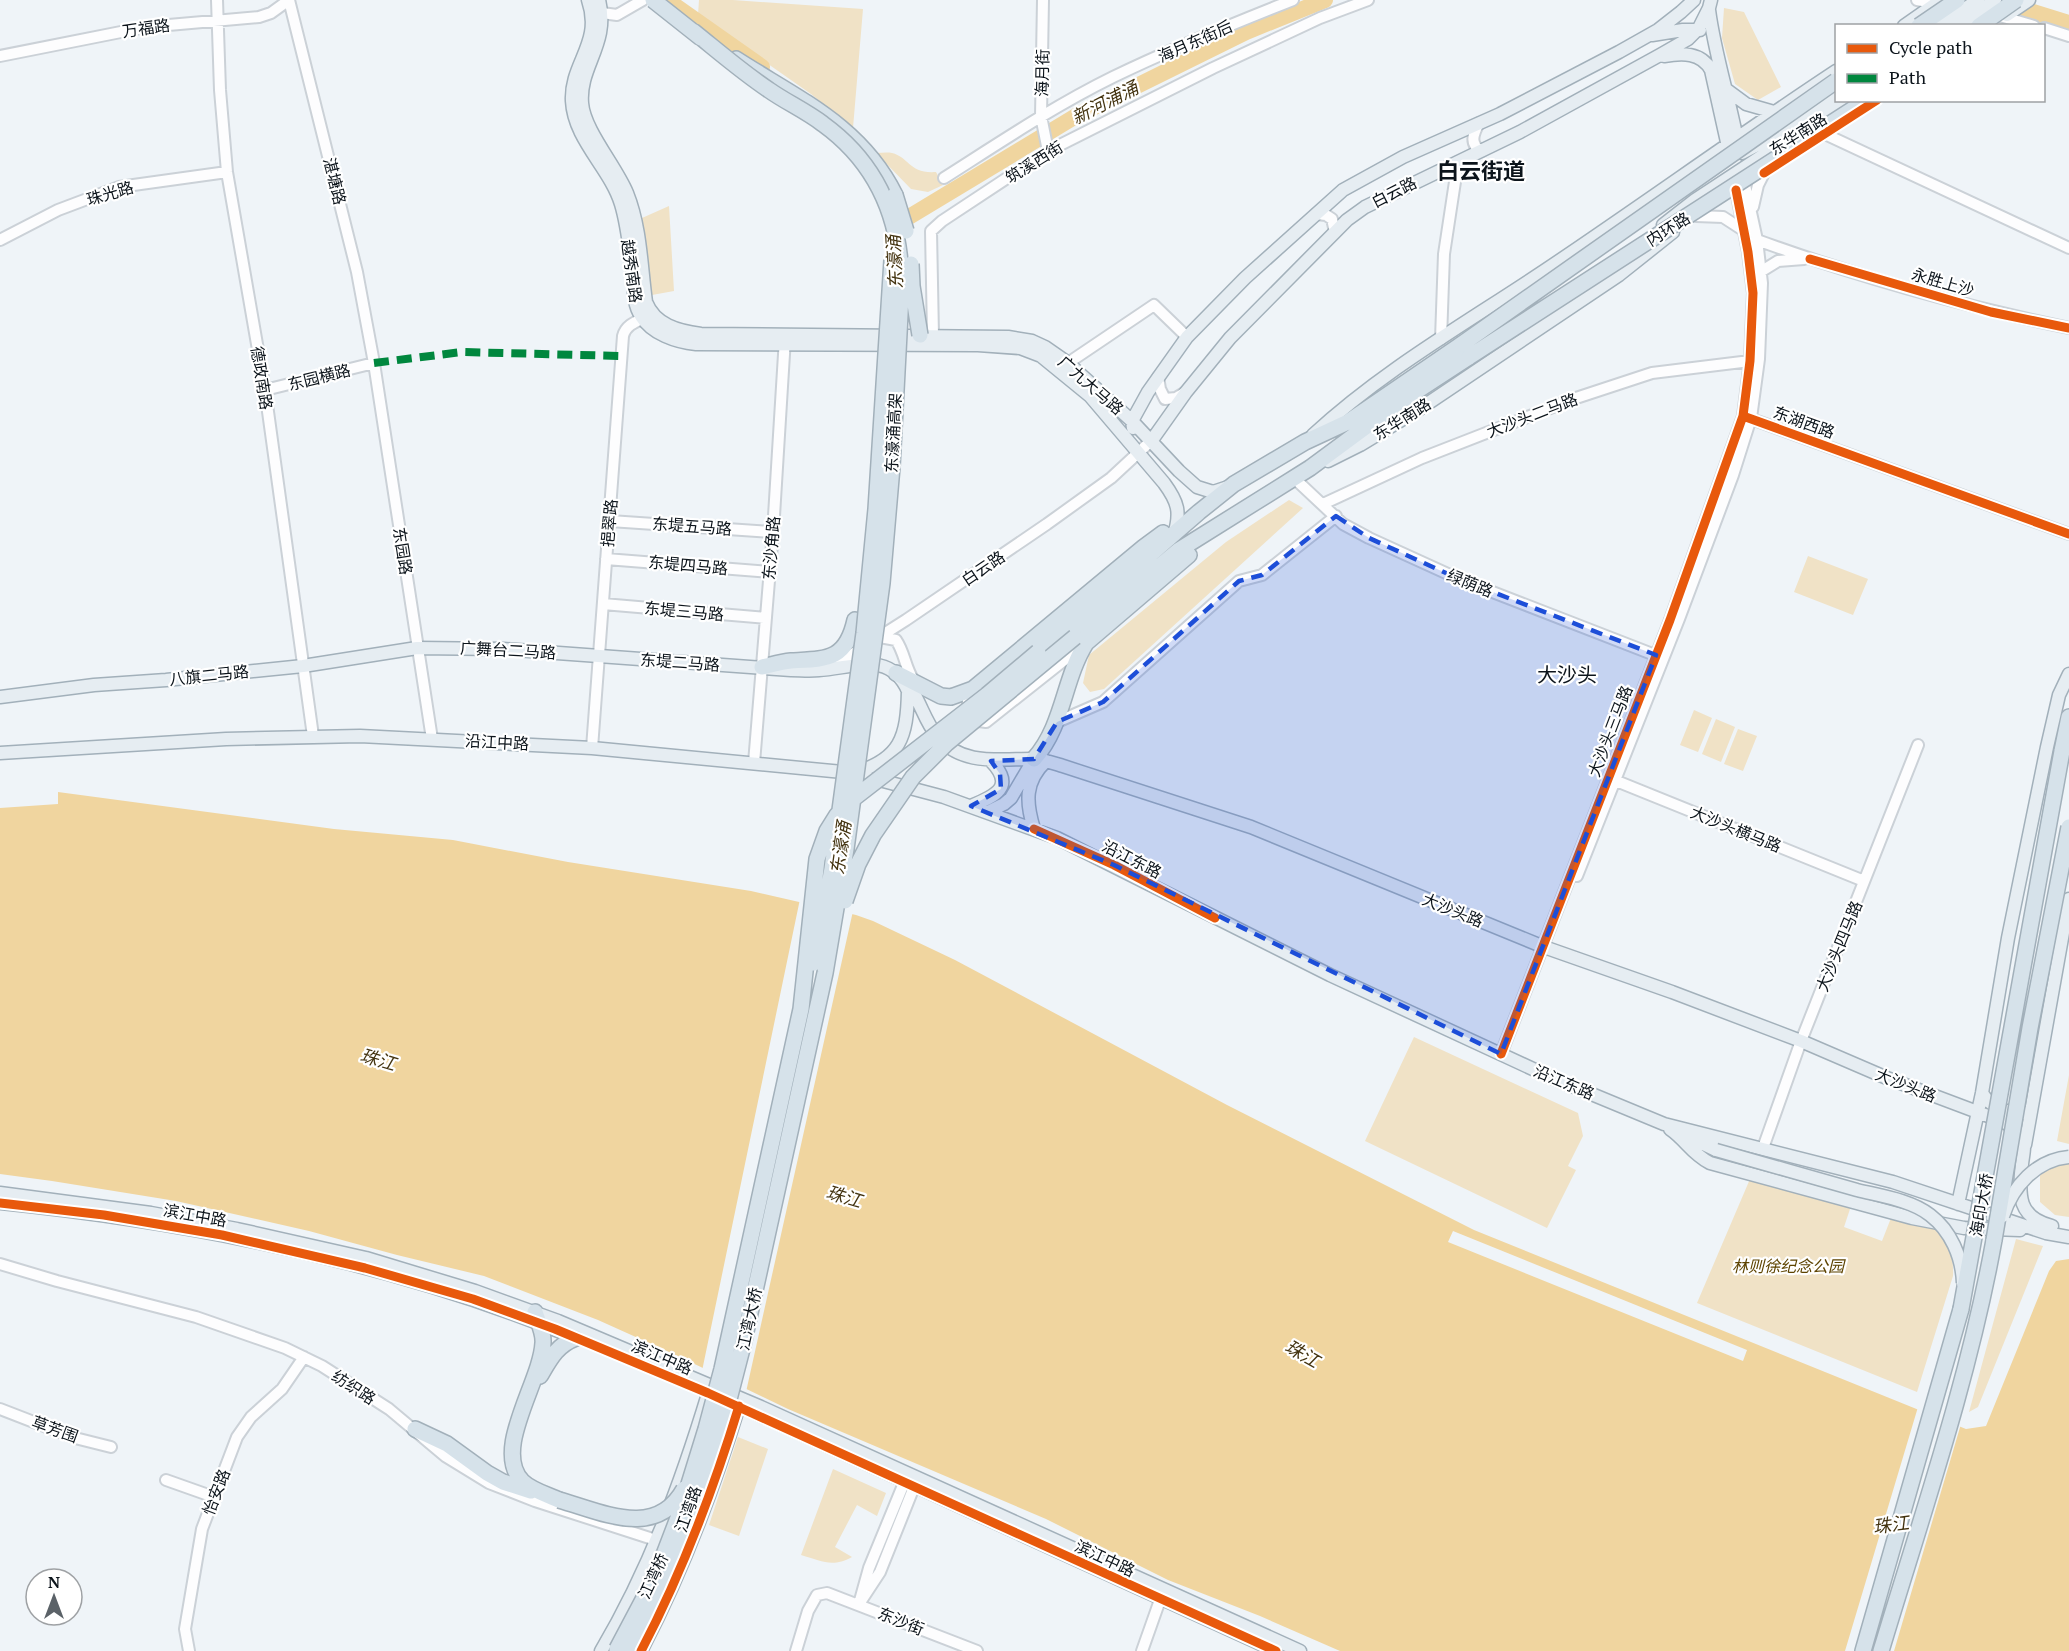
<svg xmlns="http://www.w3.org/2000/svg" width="2069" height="1651" font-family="'PT Serif','Noto Sans SC',serif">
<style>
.green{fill:#f0e2c6}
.water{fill:#f0d59f}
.pier{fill:#eff4f8}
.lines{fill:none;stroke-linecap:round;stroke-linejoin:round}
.river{stroke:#f0d59f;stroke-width:16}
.minor-casing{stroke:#cbd1d7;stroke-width:14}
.major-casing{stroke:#a2b0ba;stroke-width:15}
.highway-casing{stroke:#a2b0ba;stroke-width:18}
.minor{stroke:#fdfdfe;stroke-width:10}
.major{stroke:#e6edf2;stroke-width:12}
.highway{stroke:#d6e2ea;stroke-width:15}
.major-bridge-casing{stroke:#a2b0ba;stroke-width:15;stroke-linecap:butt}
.highway-bridge-casing{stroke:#a2b0ba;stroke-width:18;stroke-linecap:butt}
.major-bridge{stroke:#e6edf2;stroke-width:12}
.highway-bridge{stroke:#d6e2ea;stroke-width:15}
.quiet{stroke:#00873e;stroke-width:8;stroke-dasharray:15 8;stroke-linecap:butt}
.cycleway-casing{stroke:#fff;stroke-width:13}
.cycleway{stroke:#e8590c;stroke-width:9}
.marked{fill:#1d4ed8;fill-opacity:0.2;stroke:#1d4ed8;stroke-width:4.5;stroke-dasharray:12 8;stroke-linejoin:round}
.labels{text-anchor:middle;stroke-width:4.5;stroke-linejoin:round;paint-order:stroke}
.street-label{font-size:16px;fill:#0c141b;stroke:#fff}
.park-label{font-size:16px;font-style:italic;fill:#5e4401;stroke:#fff}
.water-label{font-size:18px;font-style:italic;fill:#443411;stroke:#fff}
.quarter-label{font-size:20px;fill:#0c141b;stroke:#fff}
.district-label{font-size:22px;font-weight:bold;fill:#0c141b;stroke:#fff}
</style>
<rect width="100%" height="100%" fill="#eff4f8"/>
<path class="green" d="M 699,0 L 733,0 L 863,9 L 853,128 L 811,94 L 698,15 Z
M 1724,8 L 1744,12 L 1781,87 L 1758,100 L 1735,84 L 1722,38 Z
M 876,153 C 881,153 887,152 892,153 C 909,157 909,174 936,172 L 943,185 L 928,192 L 911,189 Z
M 669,206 L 674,291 L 652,295 L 642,218 Z
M 1289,500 L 1303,508 L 1104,689 L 1090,692 L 1083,683 L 1089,655 L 1226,542 Z
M 1808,556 L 1868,579 L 1853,615 L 1794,592 Z
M 1694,710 L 1712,718 L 1698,752 L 1680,745 Z
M 1716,719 L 1735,727 L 1721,762 L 1702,754 Z
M 1738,729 L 1757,736 L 1743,771 L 1724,764 Z
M 1414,1037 L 1578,1113 L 1583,1136 L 1568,1166 L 1576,1170 L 1547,1228 L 1365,1141 Z
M 2069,1075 L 2069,1144 L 2057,1141 Z
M 2069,1163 L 2069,1217 L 2055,1215 L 2040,1202 L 2040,1175 L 2055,1166 Z
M 1750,1179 L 1851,1206 L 1844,1227 L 1882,1241 L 1891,1218 L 1937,1228 C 1949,1244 1954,1256 1953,1276 L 1917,1392 L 1697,1303 Z
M 2016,1239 L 2043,1246 L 1978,1407 L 1969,1412 Z
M 738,1437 L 768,1449 L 739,1536 L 709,1525 Z
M 833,1469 L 886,1493 L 877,1516 L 857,1505 L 835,1547 L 852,1557 C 832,1568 822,1561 801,1555 Z"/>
<path class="water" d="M 58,792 L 334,829 L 453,840 L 568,862 L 751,891 L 856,915 L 873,921 L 955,960 L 1227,1105 L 1474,1230 L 1966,1429 L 1986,1426 L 2049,1271 L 2056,1261 L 2069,1259 L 2069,1651 L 1340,1651 L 1260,1616 L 1168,1580 L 1046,1519 L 788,1409 L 678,1356 L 598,1320 L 484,1276 L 397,1255 L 309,1231 L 176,1201 L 52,1181 L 0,1174 L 0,808 L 58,804 Z"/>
<path class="pier" d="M 800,899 L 853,911 L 746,1392 L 702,1371 Z
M 1453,1231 L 1747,1350 L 1743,1361 L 1448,1242 Z
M 1918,1407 L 1961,1424 L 1894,1651 L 1845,1651 Z"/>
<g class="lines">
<path class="river" d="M 667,0 L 762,67
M 2004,3 L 2069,23
M 894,226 L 1076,116 L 1246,32 L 1325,0"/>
<g class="minor-casing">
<path id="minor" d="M 217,0 L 220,90 L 227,172 L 265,390 L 313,736
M 289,0 L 357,272 L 374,363 L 432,739
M 1043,0 L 1041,116 L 1048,151
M 1917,0 L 1940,4
M 602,13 L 617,15 L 643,0
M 2000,16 L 2034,26
M 2044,28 L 2069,36
M 0,56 L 146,27 L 259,17 L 271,13 L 289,0
M 1479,123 C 1473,134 1469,145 1482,151
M 1814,129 L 2069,248
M 944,178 C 999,143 1054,106 1113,77 C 1171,49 1232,24 1293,0
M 1753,207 L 1758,185 L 1764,173
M 1316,214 L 1326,215 L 1332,219 L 1335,232
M 1696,216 L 1723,217 L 1743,230
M 0,240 L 58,210 L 119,187 L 227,172
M 1757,240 C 1859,277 1963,306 2069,328
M 1757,274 L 1778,261 L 1804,259
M 933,335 L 931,231 L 942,221 L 1048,151 L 1213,68 L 1320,18 L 1368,0
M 1441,339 L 1444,254 L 1458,162
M 1068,363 L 1154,305 L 1187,337
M 1158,377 L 1160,389 L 1165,399 L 1176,398 L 1184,393
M 265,390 L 374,363
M 1746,417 L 2069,534
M 1294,478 L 1343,524 L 1369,538 L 1459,579 L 1660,657
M 1323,504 L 1422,458 L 1576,398 L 1652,373 L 1750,361
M 610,521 L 773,532
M 606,559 L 769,572
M 603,604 L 766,618
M 880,637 L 896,640 C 905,653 905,668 914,681
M 829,667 L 840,662 L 906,620 L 1047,524 L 1111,478 L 1152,440
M 973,689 C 963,702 969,710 979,721 L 986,722 L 1082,646
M 1057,722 L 1103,702 L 1239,581 L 1262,575 L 1336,516
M 592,748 L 623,336 C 626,324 638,321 648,316
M 754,763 L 773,532 L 785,338
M 1609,778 L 1864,881
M 1577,876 L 1679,619 L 1733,475 L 1751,418 L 1759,359 L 1762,283 L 1757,240 L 1745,185
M 1501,1054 L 1670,620 L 1743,416 L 1750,361 L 1753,293 L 1748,252 L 1736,190
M 1763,1148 L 1801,1041 L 1918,745
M 0,1264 L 57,1281 L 196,1317 L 285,1348 L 322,1366 L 389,1409 L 445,1456 L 489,1483 L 535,1501 L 662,1542
M 0,1409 L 75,1438 L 111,1447
M 913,1477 L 914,1487 L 880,1572 L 859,1604 L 869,1568 L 904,1483 Z
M 166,1480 L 214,1497
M 189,1651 L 185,1629 L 202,1529 L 237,1437 L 251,1417 L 282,1389 L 304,1357
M 796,1651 L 808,1611 L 817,1595 L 827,1593 L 977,1651
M 1142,1651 L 1160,1600"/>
</g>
<g class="major-casing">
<path id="major" d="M 588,0 C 603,43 570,63 572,101 C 574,140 610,168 621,204 C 628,227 630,252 633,276 C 634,290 633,304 641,316 C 652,334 676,342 696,344 L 978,345 L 1020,348 L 1041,356 L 1090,396 L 1164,483 C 1178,502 1181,512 1174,535
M 599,0 C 610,44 579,66 582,103 C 584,130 616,166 627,193 C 641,228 641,266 646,302 C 655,325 678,331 701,334 L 1008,337 L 1032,341 L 1045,347 L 1068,363 L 1132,421 L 1179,471 L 1197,487 L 1213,492 L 1228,487
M 1709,10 C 1715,56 1730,100 1738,145
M 2007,15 L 2029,0
M 1904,26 L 1941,0
M 1652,35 L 1683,30 L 1700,30
M 1664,56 C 1682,53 1701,52 1711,70 L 1729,151
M 1727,90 L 1746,104 L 1774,112
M 1742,153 L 1780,133 L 1836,94
M 1663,225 L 1695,200 L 1847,100
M 1133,428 L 1132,421 L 1148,392 L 1187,337 L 1245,278 L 1343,190 L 1403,157 L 1500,114 L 1619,52 L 1658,30 L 1681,12 L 1694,0
M 1313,435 C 1383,370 1468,322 1547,269 C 1644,204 1739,135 1836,71
M 1152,440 L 1186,392 L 1230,338 L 1347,220 L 1365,207 L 1520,132 L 1660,55 L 1688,39 L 1699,28 L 1709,8 L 1711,0
M 1328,461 L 1360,445 L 1421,408 L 1619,275 L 1673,232
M 901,677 C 919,693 922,718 937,736 C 961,766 999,759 1032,759 C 1042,759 1053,763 1063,766 L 1251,827 L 1544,947 L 1672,992 L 1801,1041 L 1887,1078 L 2004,1122 C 2010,1126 2018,1129 2022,1136 C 2026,1145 2023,1155 2022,1164 C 2018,1195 2018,1218 2052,1226
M 0,697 L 94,685 L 166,680 L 303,666 L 417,648 L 503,649 L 791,670 C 800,670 810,671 819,670 C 853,668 890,650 908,691 C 907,737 901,759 854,773
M 0,753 L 226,739 L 360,736 L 592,748 L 853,773 L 944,797 L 1057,838 L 1330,975 L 1548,1076 L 1664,1124 L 1893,1182 L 2046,1233 L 2069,1237
M 971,806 C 995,796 1016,787 991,761
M 988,812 L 1004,804 L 1011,798 L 1034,759
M 1034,829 C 1026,803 1024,782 1046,761
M 1982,1093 C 1991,1108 2007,1113 2024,1113
M 1670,1129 C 1686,1140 1691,1153 1710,1163 L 1912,1218 L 1964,1228 L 2020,1230
M 1681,1133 L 1716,1150
M 2025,1145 L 2069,899
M 0,1193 L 151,1213 L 237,1229 L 366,1258 L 475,1291 L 558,1321 L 761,1407 L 1300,1651
M 0,1203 C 195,1223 389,1262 571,1336
M 1958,1204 L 1982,1093 L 2008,938 L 2047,747 L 2059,695 L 2069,674
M 751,1411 L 1276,1651
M 601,1651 C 649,1570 681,1483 708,1394
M 641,1651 C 682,1573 713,1491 739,1406"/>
</g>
<g class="highway-casing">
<path id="highway" d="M 736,59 C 798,99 861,126 895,195
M 1075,637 L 1179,550 L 1310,468 L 1394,406 L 1469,357
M 1038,652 L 1199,512 L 1234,484 L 1305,442 L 1348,422 L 1462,344
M 762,667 C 771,665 781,662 791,661 C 826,659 846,661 855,620
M 896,673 L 941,696 L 951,697 L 973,689 L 1144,547 L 1163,533
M 2062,751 L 2069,717
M 1034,759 C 1064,725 1063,680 1086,643 L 1189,555
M 535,1312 C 538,1322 544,1333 543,1343 C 541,1382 492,1449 522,1481 C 531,1490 548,1495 559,1500
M 540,1376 C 550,1359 557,1345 576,1338
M 415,1429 L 447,1444 L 487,1473 L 503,1482 L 531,1491
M 1863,1651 L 1961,1309
M 1881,1651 C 1922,1515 1969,1379 1994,1240"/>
</g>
<use href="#minor" class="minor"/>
<use href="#major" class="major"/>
<use href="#highway" class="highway"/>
<g class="major-bridge-casing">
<path id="major-bridge" d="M 1939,26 L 1978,0
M 1958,26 L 1995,0
M 1716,1150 C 1763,1163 1810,1177 1857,1190 C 1881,1196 1911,1200 1930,1215 C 1951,1231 1962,1257 1963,1283
M 2003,1216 C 2013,1186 2036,1160 2069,1157"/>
</g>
<g class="highway-bridge-casing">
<path id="highway-bridge" d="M 653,0 L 701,38
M 1919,26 L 1957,0
M 1979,26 L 2016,0
M 895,195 L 906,231
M 911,264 L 912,286 L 920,335
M 1462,344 L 1836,81
M 1469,357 L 1867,100
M 845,901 L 858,864 L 873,835 L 913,777 L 947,743 L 1075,637
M 814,963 L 832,869 L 864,633 L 876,509 L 892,260
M 1994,1240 L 2030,1028 L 2069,827
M 1961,1309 L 2062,751
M 559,1500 C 602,1512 656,1540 684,1489
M 617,1649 L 644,1598 L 665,1552 L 681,1510 L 706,1429 L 722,1369 L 801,1009 L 817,859 L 827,831 L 837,815 L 849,802 L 987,695 L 1038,652
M 629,1651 L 671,1565 L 703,1486 L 720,1434 L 743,1345 L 825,973 L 846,849 L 882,583 L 892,467 L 901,295 C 903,225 881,166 823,124 C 806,111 786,102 769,90 C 742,72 718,51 693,31"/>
</g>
<use href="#major-bridge" class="major-bridge"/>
<use href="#highway-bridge" class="highway-bridge"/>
<path class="quiet" d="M 374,363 L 462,352 L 621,356"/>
<g class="cycleway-casing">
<path id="cycleway" d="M 1764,173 L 1877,100
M 1810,259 L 1991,312 L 2069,328
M 1743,416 L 2069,534
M 1034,829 L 1114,865 L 1215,918
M 1501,1054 L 1670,620 L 1743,416 L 1750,361 L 1753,293 L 1748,252 L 1736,190
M 0,1203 L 104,1215 L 222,1235 L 365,1268 L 473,1299 L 555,1329 L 708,1393 L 1276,1651
M 641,1651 C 682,1573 713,1491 739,1406"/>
</g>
<use href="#cycleway" class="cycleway"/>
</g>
<path class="marked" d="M 1336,516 L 1369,538 L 1459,579 L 1656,655 L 1501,1054 L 1114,865 L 971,806 L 1001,789 L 1000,774 L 991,761 L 1034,759 L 1057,722 L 1103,702 L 1239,581 L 1262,575 Z"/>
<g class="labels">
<g class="street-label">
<text transform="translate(146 28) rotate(-8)" y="6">万福路</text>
<text transform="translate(1195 41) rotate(-24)" y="6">海月东街后</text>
<text transform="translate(1042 73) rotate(-89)" y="6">海月街</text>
<text transform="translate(1798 134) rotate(-32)" y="6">东华南路</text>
<text transform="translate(1034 162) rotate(-32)" y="6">筑溪西街</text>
<text transform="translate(335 181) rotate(76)" y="6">湛塘路</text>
<text transform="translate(1394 192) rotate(-27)" y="6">白云路</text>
<text transform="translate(110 193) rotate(-16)" y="6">珠光路</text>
<text transform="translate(1668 229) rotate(-32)" y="6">内环路</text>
<text transform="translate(632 271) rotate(82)" y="6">越秀南路</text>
<text transform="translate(1943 282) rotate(16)" y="6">永胜上沙</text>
<text transform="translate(319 377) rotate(-14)" y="6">东园横路</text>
<text transform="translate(262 378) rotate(81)" y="6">德政南路</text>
<text transform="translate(1091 385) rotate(41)" y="6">广九大马路</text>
<text transform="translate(1532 415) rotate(-21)" y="6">大沙头二马路</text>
<text transform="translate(1402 419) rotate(-32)" y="6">东华南路</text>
<text transform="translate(1804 422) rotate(20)" y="6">东湖西路</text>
<text transform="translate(893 433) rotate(-87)" y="6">东濠涌高架</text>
<text transform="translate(609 523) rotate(-85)" y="6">挹翠路</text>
<text transform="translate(692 526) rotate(4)" y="6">东堤五马路</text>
<text transform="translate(771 548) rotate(-85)" y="6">东沙角路</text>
<text transform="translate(403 551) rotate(81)" y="6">东园路</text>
<text transform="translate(688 565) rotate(5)" y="6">东堤四马路</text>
<text transform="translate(983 568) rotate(-34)" y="6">白云路</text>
<text transform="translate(1470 583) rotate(22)" y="6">绿荫路</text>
<text transform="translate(684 611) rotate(5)" y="6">东堤三马路</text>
<text transform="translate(508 650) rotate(3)" y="6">广舞台二马路</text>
<text transform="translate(680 662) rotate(4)" y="6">东堤二马路</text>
<text transform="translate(209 675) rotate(-6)" y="6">八旗二马路</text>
<text transform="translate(1610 731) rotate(-69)" y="6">大沙头三马路</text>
<text transform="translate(497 742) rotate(3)" y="6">沿江中路</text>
<text transform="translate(1736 829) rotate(22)" y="6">大沙头横马路</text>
<text transform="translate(1132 859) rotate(27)" y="6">沿江东路</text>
<text transform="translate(1453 910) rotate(22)" y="6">大沙头路</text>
<text transform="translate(1839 946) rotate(-68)" y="6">大沙头四马路</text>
<text transform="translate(1564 1082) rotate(23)" y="6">沿江东路</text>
<text transform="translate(1906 1085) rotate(22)" y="6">大沙头路</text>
<text transform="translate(1981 1205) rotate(-80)" y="6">海印大桥</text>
<text transform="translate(195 1215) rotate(10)" y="6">滨江中路</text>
<text transform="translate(749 1319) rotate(-78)" y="6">江湾大桥</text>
<text transform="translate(662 1357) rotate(23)" y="6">滨江中路</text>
<text transform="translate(354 1387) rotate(33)" y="6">纺织路</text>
<text transform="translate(55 1429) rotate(20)" y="6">草芳围</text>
<text transform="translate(216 1492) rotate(-69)" y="6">怡安路</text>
<text transform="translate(688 1509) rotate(-70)" y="6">江湾路</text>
<text transform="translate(1105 1558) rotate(25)" y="6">滨江中路</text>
<text transform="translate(653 1576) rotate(-65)" y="6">江湾桥</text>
<text transform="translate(901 1621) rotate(22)" y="6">东沙街</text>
</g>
<g class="park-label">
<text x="1788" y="1272">林则徐纪念公园</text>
</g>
<g class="water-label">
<text transform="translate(1105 103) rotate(-27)" y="6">新河浦涌</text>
<text transform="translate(895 262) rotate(-93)" y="6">东濠涌</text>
<text transform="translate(841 848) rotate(-82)" y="6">东濠涌</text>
<text transform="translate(378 1060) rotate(16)" y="6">珠江</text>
<text transform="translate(844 1197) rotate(16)" y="6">珠江</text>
<text transform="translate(1302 1354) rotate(30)" y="6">珠江</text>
<text transform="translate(1891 1525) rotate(-7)" y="6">珠江</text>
</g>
<g class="quarter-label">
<text x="1567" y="682">大沙头</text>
</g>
<g class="district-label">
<text x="1481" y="179">白云街道</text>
</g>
</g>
<rect x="1835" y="24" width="210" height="78" fill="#ffffff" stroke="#9ea1a4" stroke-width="1.5"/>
<rect x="1847" y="44" width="30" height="9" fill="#e8590c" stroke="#9ea1a4" stroke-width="1.5"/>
<text x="1889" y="54" font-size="18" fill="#0c141b">Cycle path</text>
<rect x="1847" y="74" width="30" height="9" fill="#00873e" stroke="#9ea1a4" stroke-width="1.5"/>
<text x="1889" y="84" font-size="18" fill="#0c141b">Path</text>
<g transform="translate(54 1597)"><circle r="28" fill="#ffffff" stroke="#9ea1a4" stroke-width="1.5"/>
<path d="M0-4.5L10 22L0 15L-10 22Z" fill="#5b6268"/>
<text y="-9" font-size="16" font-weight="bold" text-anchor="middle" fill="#0c141b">N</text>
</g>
</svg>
